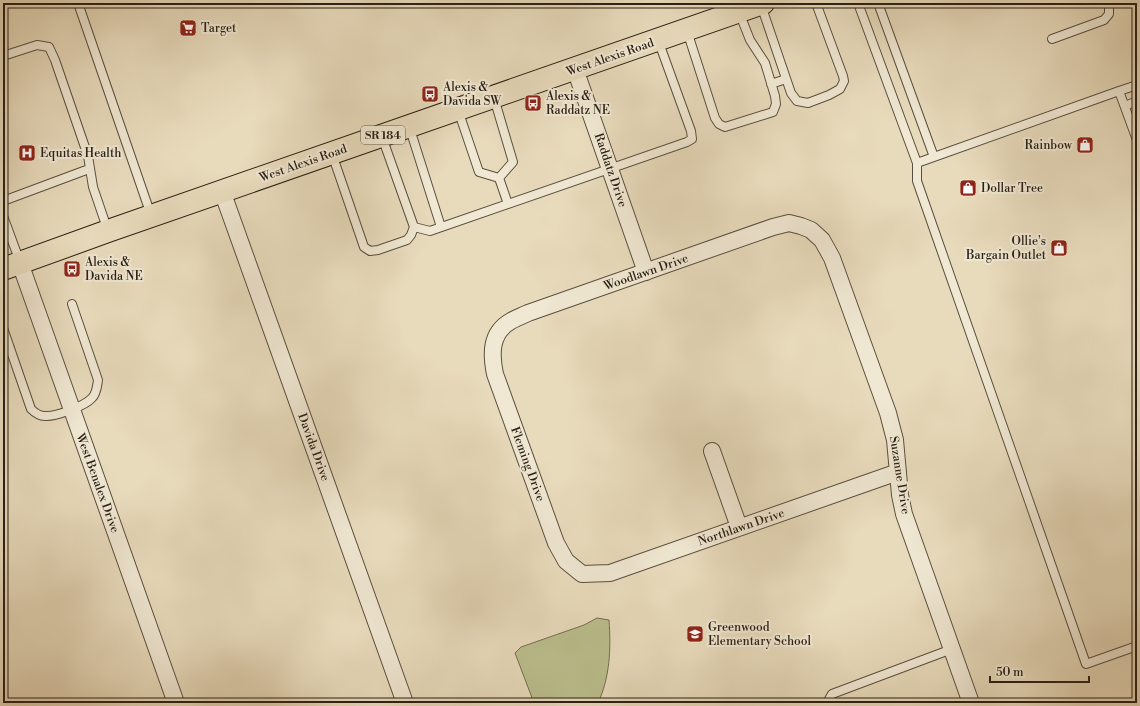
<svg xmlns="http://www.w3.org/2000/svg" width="1140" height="706" font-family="'Libre Bodoni',serif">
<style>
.green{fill:#bbbe8d;stroke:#726f51}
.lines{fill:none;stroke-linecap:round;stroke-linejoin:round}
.service-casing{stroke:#5a4f3f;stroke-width:10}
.minor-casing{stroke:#5a4f3f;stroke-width:18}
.primary-casing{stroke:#2a2015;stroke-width:24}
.service{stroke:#f0e8d3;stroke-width:8}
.minor{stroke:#f0e8d3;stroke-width:16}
.primary{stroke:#e8dbbc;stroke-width:22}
.labels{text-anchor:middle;stroke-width:4;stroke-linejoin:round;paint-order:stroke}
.shield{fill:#f0e8d3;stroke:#655c4e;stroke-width:1}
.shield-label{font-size:11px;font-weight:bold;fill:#2a2015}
.poi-label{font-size:12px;fill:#2a2015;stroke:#f0e8d3;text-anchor:start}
.street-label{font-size:12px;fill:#2a2015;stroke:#f0e8d3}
</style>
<rect width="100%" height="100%" fill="#e8dbbc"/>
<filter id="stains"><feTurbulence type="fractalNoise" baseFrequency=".005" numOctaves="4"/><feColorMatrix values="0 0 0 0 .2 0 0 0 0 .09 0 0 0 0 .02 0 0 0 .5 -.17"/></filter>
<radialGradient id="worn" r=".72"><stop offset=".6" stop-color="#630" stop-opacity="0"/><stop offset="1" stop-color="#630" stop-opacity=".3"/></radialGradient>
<path class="green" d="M 597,618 L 609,620 C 611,649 610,677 598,703 L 534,703 L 515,653 L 521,647 L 584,625 Z"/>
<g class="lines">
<g class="service-casing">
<path id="service" d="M 78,3 L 151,215
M 520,3 L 531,3
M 858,3 L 917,163
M 878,3 L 934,157
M 761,5 L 791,93 L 797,101 L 808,103 L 829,95 L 840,89 L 844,81 L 843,76 L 816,3
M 687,31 L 715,118 L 719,124 L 725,127 L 773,112 L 776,104 L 775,96 L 765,63 L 750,40 L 739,12
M 1052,39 L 1104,20 L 1109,14 L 1109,3
M 3,56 L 37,45 L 49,47 L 55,60 L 88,156 L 93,187 L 108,231
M 771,84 L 786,79
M 1119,91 L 1137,85
M 1125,106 L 1137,101
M 458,110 L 479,172 L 499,178 L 513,162 L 494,98
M 409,126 L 441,227
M 1137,140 L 1119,91 L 917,163 L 917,181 L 1086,664 L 1137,646
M 332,154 L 364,247 L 370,251 L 378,250 L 407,240 L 411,235 L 414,227 L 382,137
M 499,178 L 508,204
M 3,201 L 89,169
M 3,216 L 20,262
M 414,227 L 430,231 L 687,142 L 692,139 L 691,131 L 658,40
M 3,328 L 31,409 C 35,413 39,416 45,416 C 55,417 85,406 92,398 C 97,393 97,386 98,380 L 72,304
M 827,703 L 832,694 L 952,649"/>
</g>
<g class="minor-casing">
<path id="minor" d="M 575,69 L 646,272
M 222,191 L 405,703
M 20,263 L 176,703
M 712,451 L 739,527
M 898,472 L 610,573 L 582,574 L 566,561 L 556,543 L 495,374 C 491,354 490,333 511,321 C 516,318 522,316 528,313 L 773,227 L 789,223 L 801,226 L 811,230 L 822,240 L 832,258 L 888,413 L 895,440 L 900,495 L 904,514 L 971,703"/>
</g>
<g class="primary-casing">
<path id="primary" d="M 3,269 L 108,231 L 763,3"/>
</g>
<use href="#service" class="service"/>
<use href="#minor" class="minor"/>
<use href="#primary" class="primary"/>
</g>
<defs>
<g id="supermarket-square" transform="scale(0.9)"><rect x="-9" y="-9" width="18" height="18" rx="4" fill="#8f2418" stroke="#f0e8d3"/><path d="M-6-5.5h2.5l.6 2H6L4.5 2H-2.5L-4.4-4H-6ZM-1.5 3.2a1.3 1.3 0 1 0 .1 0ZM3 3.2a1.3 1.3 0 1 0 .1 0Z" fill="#fff"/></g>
<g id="bus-square" transform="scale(0.9)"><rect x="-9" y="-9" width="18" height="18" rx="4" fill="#8f2418" stroke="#f0e8d3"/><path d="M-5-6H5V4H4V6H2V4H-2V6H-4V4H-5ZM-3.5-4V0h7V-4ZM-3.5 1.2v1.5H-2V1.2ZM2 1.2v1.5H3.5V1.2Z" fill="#fff"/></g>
<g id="shop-square" transform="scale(0.9)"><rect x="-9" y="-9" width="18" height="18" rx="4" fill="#8f2418" stroke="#f0e8d3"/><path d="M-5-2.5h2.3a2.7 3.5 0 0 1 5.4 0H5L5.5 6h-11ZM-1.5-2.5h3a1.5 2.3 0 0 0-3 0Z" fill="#fff"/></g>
<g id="hospital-square" transform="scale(0.9)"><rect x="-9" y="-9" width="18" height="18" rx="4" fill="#8f2418" stroke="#f0e8d3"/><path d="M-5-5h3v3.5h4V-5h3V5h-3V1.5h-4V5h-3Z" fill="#fff"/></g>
<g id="school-square" transform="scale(0.9)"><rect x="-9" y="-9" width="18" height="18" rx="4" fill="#8f2418" stroke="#f0e8d3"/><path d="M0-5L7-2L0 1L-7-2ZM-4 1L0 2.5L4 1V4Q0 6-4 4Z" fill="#fff"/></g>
</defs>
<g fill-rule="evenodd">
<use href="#supermarket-square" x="188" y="28"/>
<use href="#bus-square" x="430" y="94"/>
<use href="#bus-square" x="533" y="103"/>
<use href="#shop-square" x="1085" y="145"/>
<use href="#hospital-square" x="27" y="153"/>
<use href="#shop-square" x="968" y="188"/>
<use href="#shop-square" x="1059" y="248"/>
<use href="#bus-square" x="72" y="269"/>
<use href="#school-square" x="695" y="634"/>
</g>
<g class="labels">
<rect class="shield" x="361" y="126" width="44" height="18" rx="3"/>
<g class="shield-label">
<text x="383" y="139">SR 184</text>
</g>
<g class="poi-label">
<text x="201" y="32">Target</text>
<text x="443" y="91">Alexis &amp;<tspan x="443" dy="14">Davida SW</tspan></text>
<text x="546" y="100">Alexis &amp;<tspan x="546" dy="14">Raddatz NE</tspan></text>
<text x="1072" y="149" text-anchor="end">Rainbow</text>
<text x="40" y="157">Equitas Health</text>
<text x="981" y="192">Dollar Tree</text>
<text x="1046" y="245" text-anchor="end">Ollie's<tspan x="1046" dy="14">Bargain Outlet</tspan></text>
<text x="85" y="266">Alexis &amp;<tspan x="85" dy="14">Davida NE</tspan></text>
<text x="708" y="631">Greenwood<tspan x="708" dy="14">Elementary School</tspan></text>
</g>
<g class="street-label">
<text transform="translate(610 57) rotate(-19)" y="4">West Alexis Road</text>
<text transform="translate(303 163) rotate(-19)" y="4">West Alexis Road</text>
<text transform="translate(611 170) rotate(71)" y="4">Raddatz Drive</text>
<text transform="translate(646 272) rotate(-19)" y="4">Woodlawn Drive</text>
<text transform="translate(314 447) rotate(70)" y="4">Davida Drive</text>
<text transform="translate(528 464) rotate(70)" y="4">Fleming Drive</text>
<text transform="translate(900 475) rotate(81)" y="4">Suzanne Drive</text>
<text transform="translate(98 483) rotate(70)" y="4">West Benalex Drive</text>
<text transform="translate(741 527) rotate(-19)" y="4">Northlawn Drive</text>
</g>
</g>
<rect width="1140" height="706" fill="none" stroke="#e8dbbc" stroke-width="16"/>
<rect x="4" y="4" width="1132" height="698" fill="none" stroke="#2a2015" stroke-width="2"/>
<rect x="8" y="8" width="1124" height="690" fill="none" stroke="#2a2015"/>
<path d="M990 676v6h99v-6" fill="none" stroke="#2a2015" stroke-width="2"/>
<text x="996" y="676" font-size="12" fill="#2a2015" stroke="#f0e8d3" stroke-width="3" paint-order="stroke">50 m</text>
<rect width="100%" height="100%" filter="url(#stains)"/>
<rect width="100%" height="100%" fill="url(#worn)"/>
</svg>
